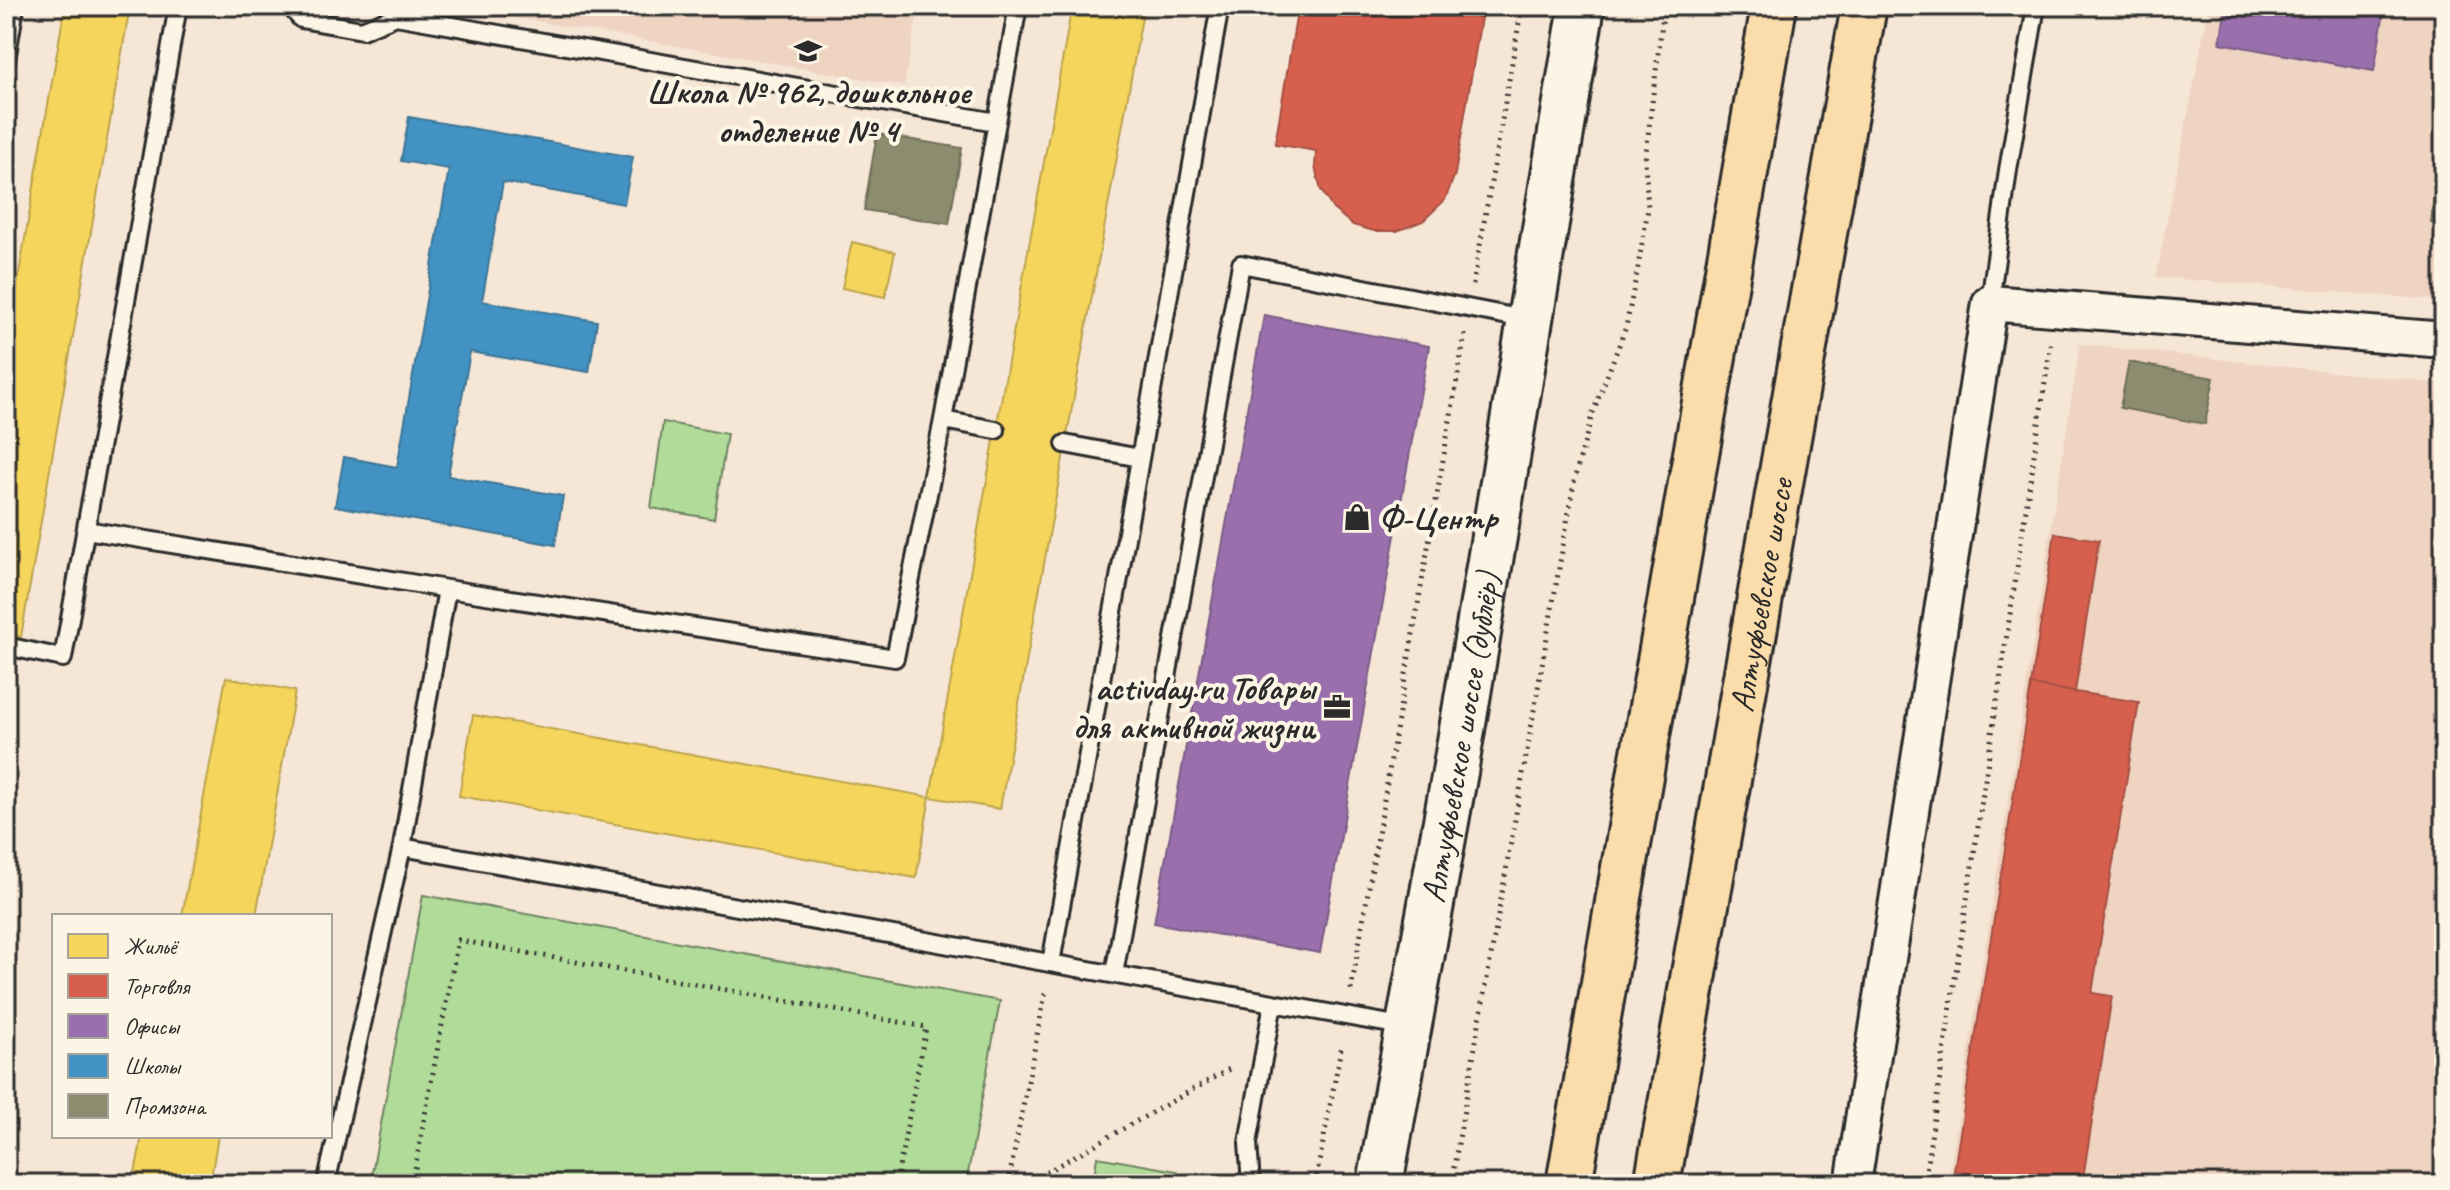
<svg xmlns="http://www.w3.org/2000/svg" width="2450" height="1190" font-family="Caveat,sans-serif">
<style>
.built{fill:#efd4c2}
.green{fill:#b1db99;stroke:#6e8362;stroke-width:2}
.homes{fill:#f6d55c;stroke:#b9a24d;stroke-width:2}
.shops{fill:#d6604d;stroke:#a35043;stroke-width:2}
.offices{fill:#9970ab;stroke:#785b85;stroke-width:2}
.schools{fill:#4393c3;stroke:#3c7495;stroke-width:2}
.industry{fill:#8c8c6e;stroke:#6f6f5a;stroke-width:2}
.lines{fill:none;stroke-linecap:round;stroke-linejoin:round}
.lane-casing{stroke:#2b2b2b;stroke-width:22}
.street-casing{stroke:#2b2b2b;stroke-width:40}
.secondary-casing{stroke:#2b2b2b;stroke-width:50}
.primary-casing{stroke:#2b2b2b;stroke-width:50}
.path{stroke:#2b2b2b;stroke-width:5;stroke-dasharray:2 6;stroke-linecap:butt}
.lane{stroke:#fcf5e5;stroke-width:16}
.street{stroke:#fcf5e5;stroke-width:34}
.secondary{stroke:#fcf5e5;stroke-width:44}
.primary{stroke:#fbddab;stroke-width:44}
.labels{text-anchor:middle;stroke-width:8;stroke-linejoin:round;paint-order:stroke}
.poi-label{font-size:34px;font-weight:bold;fill:#2b2b2b;stroke:#fcf5e5}
.street-label{font-size:34px;fill:#2b2b2b;stroke:#fcf5e5}
</style>
<rect width="100%" height="100%" fill="#f6e6d5"/>
<filter id="ink" filterUnits="userSpaceOnUse"><feTurbulence type="fractalNoise" baseFrequency=".0125" numOctaves="2"/><feDisplacementMap in="SourceGraphic" scale="16" xChannelSelector="R" yChannelSelector="G"/><feConvolveMatrix kernelMatrix="1 2 1 2 8 2 1 2 1" color-interpolation-filters="sRGB"/></filter>
<g filter="url(#ink)">
<path class="built" d="M 509,6 L 919,6 L 904,86 L 507,16 Z
M 2209,6 L 2444,6 L 2444,301 L 2156,277 Z
M 2080,344 L 2444,384 L 2444,1184 L 1948,1184 Z"/>
<path class="green" d="M 663,422 L 727,434 L 714,519 L 651,508 Z
M 423,895 L 1000,1001 L 966,1184 L 370,1184 Z
M 1097,1157 L 1177,1171 L 1175,1184 L 1093,1184 Z"/>
<path class="homes" d="M 65,6 L 130,6 L 21,637 L 6,635 L 6,349 Z
M 1072,6 L 1144,6 L 1000,809 L 930,797 Z
M 852,242 L 895,252 L 885,297 L 842,288 Z
M 226,677 L 295,691 L 256,916 L 182,916 Z
M 473,715 L 930,797 L 916,878 L 459,796 Z
M 142,1136 L 218,1136 L 210,1184 L 133,1184 Z"/>
<path class="shops" d="M 1298,6 L 1483,6 L 1455,174 L 1445,200 L 1423,221 L 1397,231 L 1374,231 L 1353,225 L 1333,209 L 1321,190 L 1315,167 L 1316,151 L 1275,144 Z
M 2055,533 L 2099,540 L 2075,692 L 2031,685 Z
M 2031,685 L 2139,702 L 2092,993 L 2112,996 L 2082,1184 L 2007,1184 L 2007,1179 L 1954,1171 Z"/>
<path class="offices" d="M 2226,6 L 2385,6 L 2374,71 L 2220,43 Z
M 1264,315 L 1429,346 L 1320,953 L 1154,923 Z"/>
<path class="schools" d="M 409,117 L 633,157 L 624,204 L 503,182 L 482,301 L 597,321 L 589,372 L 470,352 L 448,476 L 563,496 L 555,545 L 335,506 L 344,457 L 397,467 L 449,169 L 401,161 Z"/>
<path class="industry" d="M 2444,94 L 2444,224 L 2431,223 Z
M 877,134 L 962,148 L 949,224 L 864,210 Z
M 2129,362 L 2214,378 L 2205,424 L 2120,408 Z"/>
<g class="lines">
<g class="lane-casing">
<path id="lane" d="M 290,6 L 301,19 L 362,30 L 396,16 L 996,122
M 1018,6 L 943,420 L 895,658 L 447,589 L 402,847 L 1407,1027
M 6,60 L 15,6
M 1990,303 L 2008,170 L 2036,6
M 943,420 L 996,430
M 1065,444 L 1140,458
M 86,530 L 447,589
M 6,646 L 63,658 L 178,6
M 1051,963 L 1220,6
M 1114,974 L 1241,264 L 1529,320
M 326,1184 L 402,847
M 1251,1184 L 1248,1143 L 1273,1003"/>
</g>
<g class="street-casing">
<path id="street" d="M 1853,1184 L 1990,303 L 2444,340"/>
</g>
<g class="secondary-casing">
<g id="secondary">
<path id="s1" d="M 1380,1184 L 1455,772 L 1582,6"/>
</g>
</g>
<g class="primary-casing">
<g id="primary">
<path d="M 1569,1184 L 1774,6"/>
<path id="s2" d="M 1657,1184 L 1864,6"/>
</g>
</g>
<path class="path" d="M 1473,285 L 1522,6
M 1351,990 L 1465,334
M 412,1184 L 458,940 L 926,1027 L 896,1184
M 1008,1184 L 1046,989
M 1025,1184 L 1233,1067
M 1315,1184 L 1342,1043
M 1451,1184 L 1575,477 L 1592,415 L 1626,327 L 1637,272 L 1648,209 L 1645,160 L 1664,6
M 1924,1184 L 2051,343"/>
<use href="#lane" class="lane"/>
<use href="#street" class="street"/>
<use href="#secondary" class="secondary"/>
<use href="#primary" class="primary"/>
</g>
</g>
<defs>
<g id="school-bare" transform="scale(2.16)"><path d="M0-5L7-2L0 1L-7-2ZM-4 1L0 2.5L4 1V4Q0 6-4 4Z" fill="#2b2b2b" stroke="#fcf5e5" stroke-width="2.5" paint-order="stroke"/></g>
<g id="shop-bare" transform="scale(2.16)"><path d="M-5-2.5h2.3a2.7 3.5 0 0 1 5.4 0H5L5.5 6h-11ZM-1.5-2.5h3a1.5 2.3 0 0 0-3 0Z" fill="#2b2b2b" stroke="#fcf5e5" stroke-width="2.5" paint-order="stroke"/></g>
<g id="office-bare" transform="scale(2.16)"><path d="M-6-3h4V-5.5h4V-3h4V5H-6ZM-1-4.5V-3h2v-1.5ZM-6 0V1H6V0Z" fill="#2b2b2b" stroke="#fcf5e5" stroke-width="2.5" paint-order="stroke"/></g>
</defs>
<g fill-rule="evenodd">
<use href="#school-bare" x="808" y="51"/>
<use href="#shop-bare" x="1357" y="517"/>
<use href="#office-bare" x="1337" y="707"/>
</g>
<g class="labels">
<g class="poi-label">
<text x="808" y="103">Школа № 962, дошкольное<tspan x="808" dy="39">отделение № 4</tspan></text>
<text x="1379" y="529" text-anchor="start">Ф-Центр</text>
<text x="1315" y="699" text-anchor="end">activday.ru Товары<tspan x="1315" dy="39">для активной жизни</tspan></text>
</g>
<g class="street-label">
<text dy="12" stroke="none"><textPath href="#s2" startOffset="598">Алтуфьевское шоссе</textPath></text>
<text dy="12" stroke="none"><textPath href="#s1" startOffset="454">Алтуфьевское шоссе (дублёр)</textPath></text>
</g>
</g>
<rect width="2450" height="1190" fill="none" stroke="#fcf5e5" stroke-width="32"/>
<rect x="16" y="16" width="2418" height="1158" fill="none" stroke="#2b2b2b" stroke-width="3" filter="url(#ink)"/>
<rect x="52" y="914" width="280" height="224" fill="#fcf5e5" stroke="#a8a49b" stroke-width="2"/>
<rect x="68" y="934" width="40" height="24" fill="#f6d55c" stroke="#a8a49b" stroke-width="2"/>
<text x="124" y="954" font-size="24" fill="#2b2b2b">Жильё</text>
<rect x="68" y="974" width="40" height="24" fill="#d6604d" stroke="#a8a49b" stroke-width="2"/>
<text x="124" y="994" font-size="24" fill="#2b2b2b">Торговля</text>
<rect x="68" y="1014" width="40" height="24" fill="#9970ab" stroke="#a8a49b" stroke-width="2"/>
<text x="124" y="1034" font-size="24" fill="#2b2b2b">Офисы</text>
<rect x="68" y="1054" width="40" height="24" fill="#4393c3" stroke="#a8a49b" stroke-width="2"/>
<text x="124" y="1074" font-size="24" fill="#2b2b2b">Школы</text>
<rect x="68" y="1094" width="40" height="24" fill="#8c8c6e" stroke="#a8a49b" stroke-width="2"/>
<text x="124" y="1114" font-size="24" fill="#2b2b2b">Промзона</text>
</svg>
